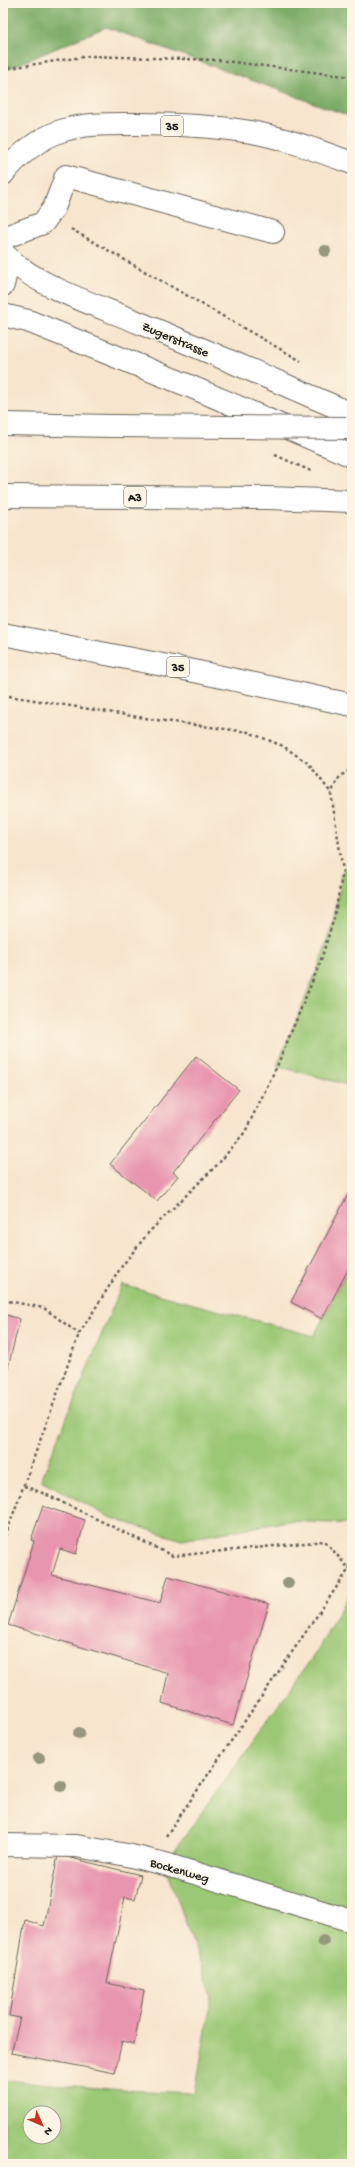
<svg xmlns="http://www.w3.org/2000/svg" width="355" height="2167" font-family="'Gochi Hand',sans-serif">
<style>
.green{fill:#9bc875;stroke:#5c7248;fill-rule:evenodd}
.forest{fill:#7cac66;stroke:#4c6441}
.building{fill:#e895af}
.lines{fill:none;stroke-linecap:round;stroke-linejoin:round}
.minor-casing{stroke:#69625a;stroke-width:24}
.major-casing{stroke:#69625a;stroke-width:24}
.highway-casing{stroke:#69625a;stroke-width:24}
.path{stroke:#69625a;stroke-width:2.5;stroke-dasharray:3 3;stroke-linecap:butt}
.minor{stroke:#fff;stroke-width:22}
.major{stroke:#fff;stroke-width:22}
.highway{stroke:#fff;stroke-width:22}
.highway-bridge-casing{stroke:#69625a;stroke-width:24;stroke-linecap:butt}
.highway-bridge{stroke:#fff;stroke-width:22}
.tree{fill:#97977d}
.labels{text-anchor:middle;stroke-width:3;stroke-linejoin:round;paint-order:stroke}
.shield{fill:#fcf5e5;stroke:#5f5d58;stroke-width:1}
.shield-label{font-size:12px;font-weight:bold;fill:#1c1c1c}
.street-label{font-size:13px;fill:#1c1c1c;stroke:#fcf5e5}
</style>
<rect width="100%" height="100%" fill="#fcf5e5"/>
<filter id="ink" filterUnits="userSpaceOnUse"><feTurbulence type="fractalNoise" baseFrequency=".025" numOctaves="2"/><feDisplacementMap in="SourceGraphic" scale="8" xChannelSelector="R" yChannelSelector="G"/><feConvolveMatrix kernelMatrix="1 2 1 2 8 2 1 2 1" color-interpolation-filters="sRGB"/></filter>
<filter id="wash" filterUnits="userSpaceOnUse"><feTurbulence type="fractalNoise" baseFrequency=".012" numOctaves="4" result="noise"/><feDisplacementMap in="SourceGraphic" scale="16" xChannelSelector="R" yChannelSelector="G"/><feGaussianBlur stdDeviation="0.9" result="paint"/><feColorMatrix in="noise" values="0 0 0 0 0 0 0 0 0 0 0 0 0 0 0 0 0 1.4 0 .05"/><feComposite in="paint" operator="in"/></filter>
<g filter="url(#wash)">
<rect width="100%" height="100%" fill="#f7e5cd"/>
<path class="green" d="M 352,859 L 352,1086 L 277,1066 L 320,963 L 334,918 L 343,871 Z
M 352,1262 L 352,1524 L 288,1521 L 182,1540 L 109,1517 L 41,1480 L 122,1285 L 314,1336 Z
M 352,1588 L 352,2164 L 3,2164 L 3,2080 L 121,2090 L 195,2093 L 212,1996 L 165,1864 L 317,1651 ZM 30,2113 L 54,2113 L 54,2137 L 30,2137 Z"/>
<path class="forest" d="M 3,3 L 352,3 L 352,117 L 106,27 L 3,71 Z"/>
<g id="blocks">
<path class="building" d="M 196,1056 L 239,1090 L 173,1172 L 178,1176 L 157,1201 L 110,1164 Z
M 352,1187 L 352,1262 L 322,1319 L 291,1302 Z
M 3,1314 L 20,1319 L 6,1375 L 3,1375 Z
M 43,1506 L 85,1520 L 76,1554 L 60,1549 L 52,1575 L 160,1603 L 168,1576 L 269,1604 L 233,1725 L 162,1703 L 168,1673 L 8,1625 L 34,1541 L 31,1540 Z
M 58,1855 L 141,1875 L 135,1899 L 125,1897 L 107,1983 L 144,1991 L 134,2044 L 122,2041 L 115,2073 L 11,2053 L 20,2018 L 9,2016 L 25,1920 L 44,1926 Z"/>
</g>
</g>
<g filter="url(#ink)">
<use href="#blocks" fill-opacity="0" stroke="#69625a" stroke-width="1"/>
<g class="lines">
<g class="minor-casing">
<path id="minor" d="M 3,238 L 43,223 L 54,208 L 66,176 L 273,232
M 3,1845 L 76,1846 L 127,1855 L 165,1864 L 352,1921"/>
</g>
<g class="major-casing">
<path id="major" d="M 3,251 L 6,272 L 3,285
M 5,255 C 40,289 98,305 142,324 C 213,353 282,384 352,414
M 3,315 L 28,321 L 187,385 L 352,456"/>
</g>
<g class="highway-casing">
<path id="highway" d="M 3,174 C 18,156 38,139 61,131 C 85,123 111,124 136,124 C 174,124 213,126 251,132 C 285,138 319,151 352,163
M 3,424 L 113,426
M 3,496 L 267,498 L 352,501
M 3,634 L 194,671 L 352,705"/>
</g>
<path class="path" d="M 3,69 L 89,56 L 217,60 L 352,77
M 71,229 L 301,361
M 275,455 L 313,472
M 3,695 L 157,720 L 248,732 L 283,746 L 309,764 L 331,793
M 3,1300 L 44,1308 L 79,1334
M 24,1486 L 45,1494 L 173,1556 L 325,1541 L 349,1569
M 3,1542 L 79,1334 L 122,1266 L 149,1232 L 219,1163 L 245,1132 L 277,1066 L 320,963 L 334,918 L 343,871 L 331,793 L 340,776 L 352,769
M 166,1836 L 349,1569 L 352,1562"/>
<use href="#minor" class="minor"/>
<use href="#major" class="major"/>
<use href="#highway" class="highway"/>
<g class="highway-bridge-casing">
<path id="highway-bridge" d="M 113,426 L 352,428"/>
</g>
<use href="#highway-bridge" class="highway-bridge"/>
</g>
<g class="tree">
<circle cx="325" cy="251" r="6"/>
<circle cx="288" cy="1583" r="6"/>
<circle cx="79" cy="1733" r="6"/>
<circle cx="39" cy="1758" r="6"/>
<circle cx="61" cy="1786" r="6"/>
<circle cx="323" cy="1941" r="6"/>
</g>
</g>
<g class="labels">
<g class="shield">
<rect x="161" y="116" width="22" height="20" rx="3"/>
<rect x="124" y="487" width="22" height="20" rx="3"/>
<rect x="167" y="657" width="22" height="20" rx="3"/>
</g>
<g class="shield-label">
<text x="172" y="130">35</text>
<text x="135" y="501">A3</text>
<text x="178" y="671">35</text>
</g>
<g class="street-label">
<text transform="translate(176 338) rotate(23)" y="5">Zugerstrasse</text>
<text transform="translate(180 1869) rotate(16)" y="5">Bockenweg</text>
</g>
</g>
<rect width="355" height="2167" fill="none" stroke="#fcf5e5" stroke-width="16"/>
<g transform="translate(42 2125) rotate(135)"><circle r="19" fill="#fcf5e5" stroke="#a29e95"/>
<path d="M0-3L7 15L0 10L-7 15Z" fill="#c8321e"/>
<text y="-6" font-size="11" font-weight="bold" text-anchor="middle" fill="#1c1c1c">N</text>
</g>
</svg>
